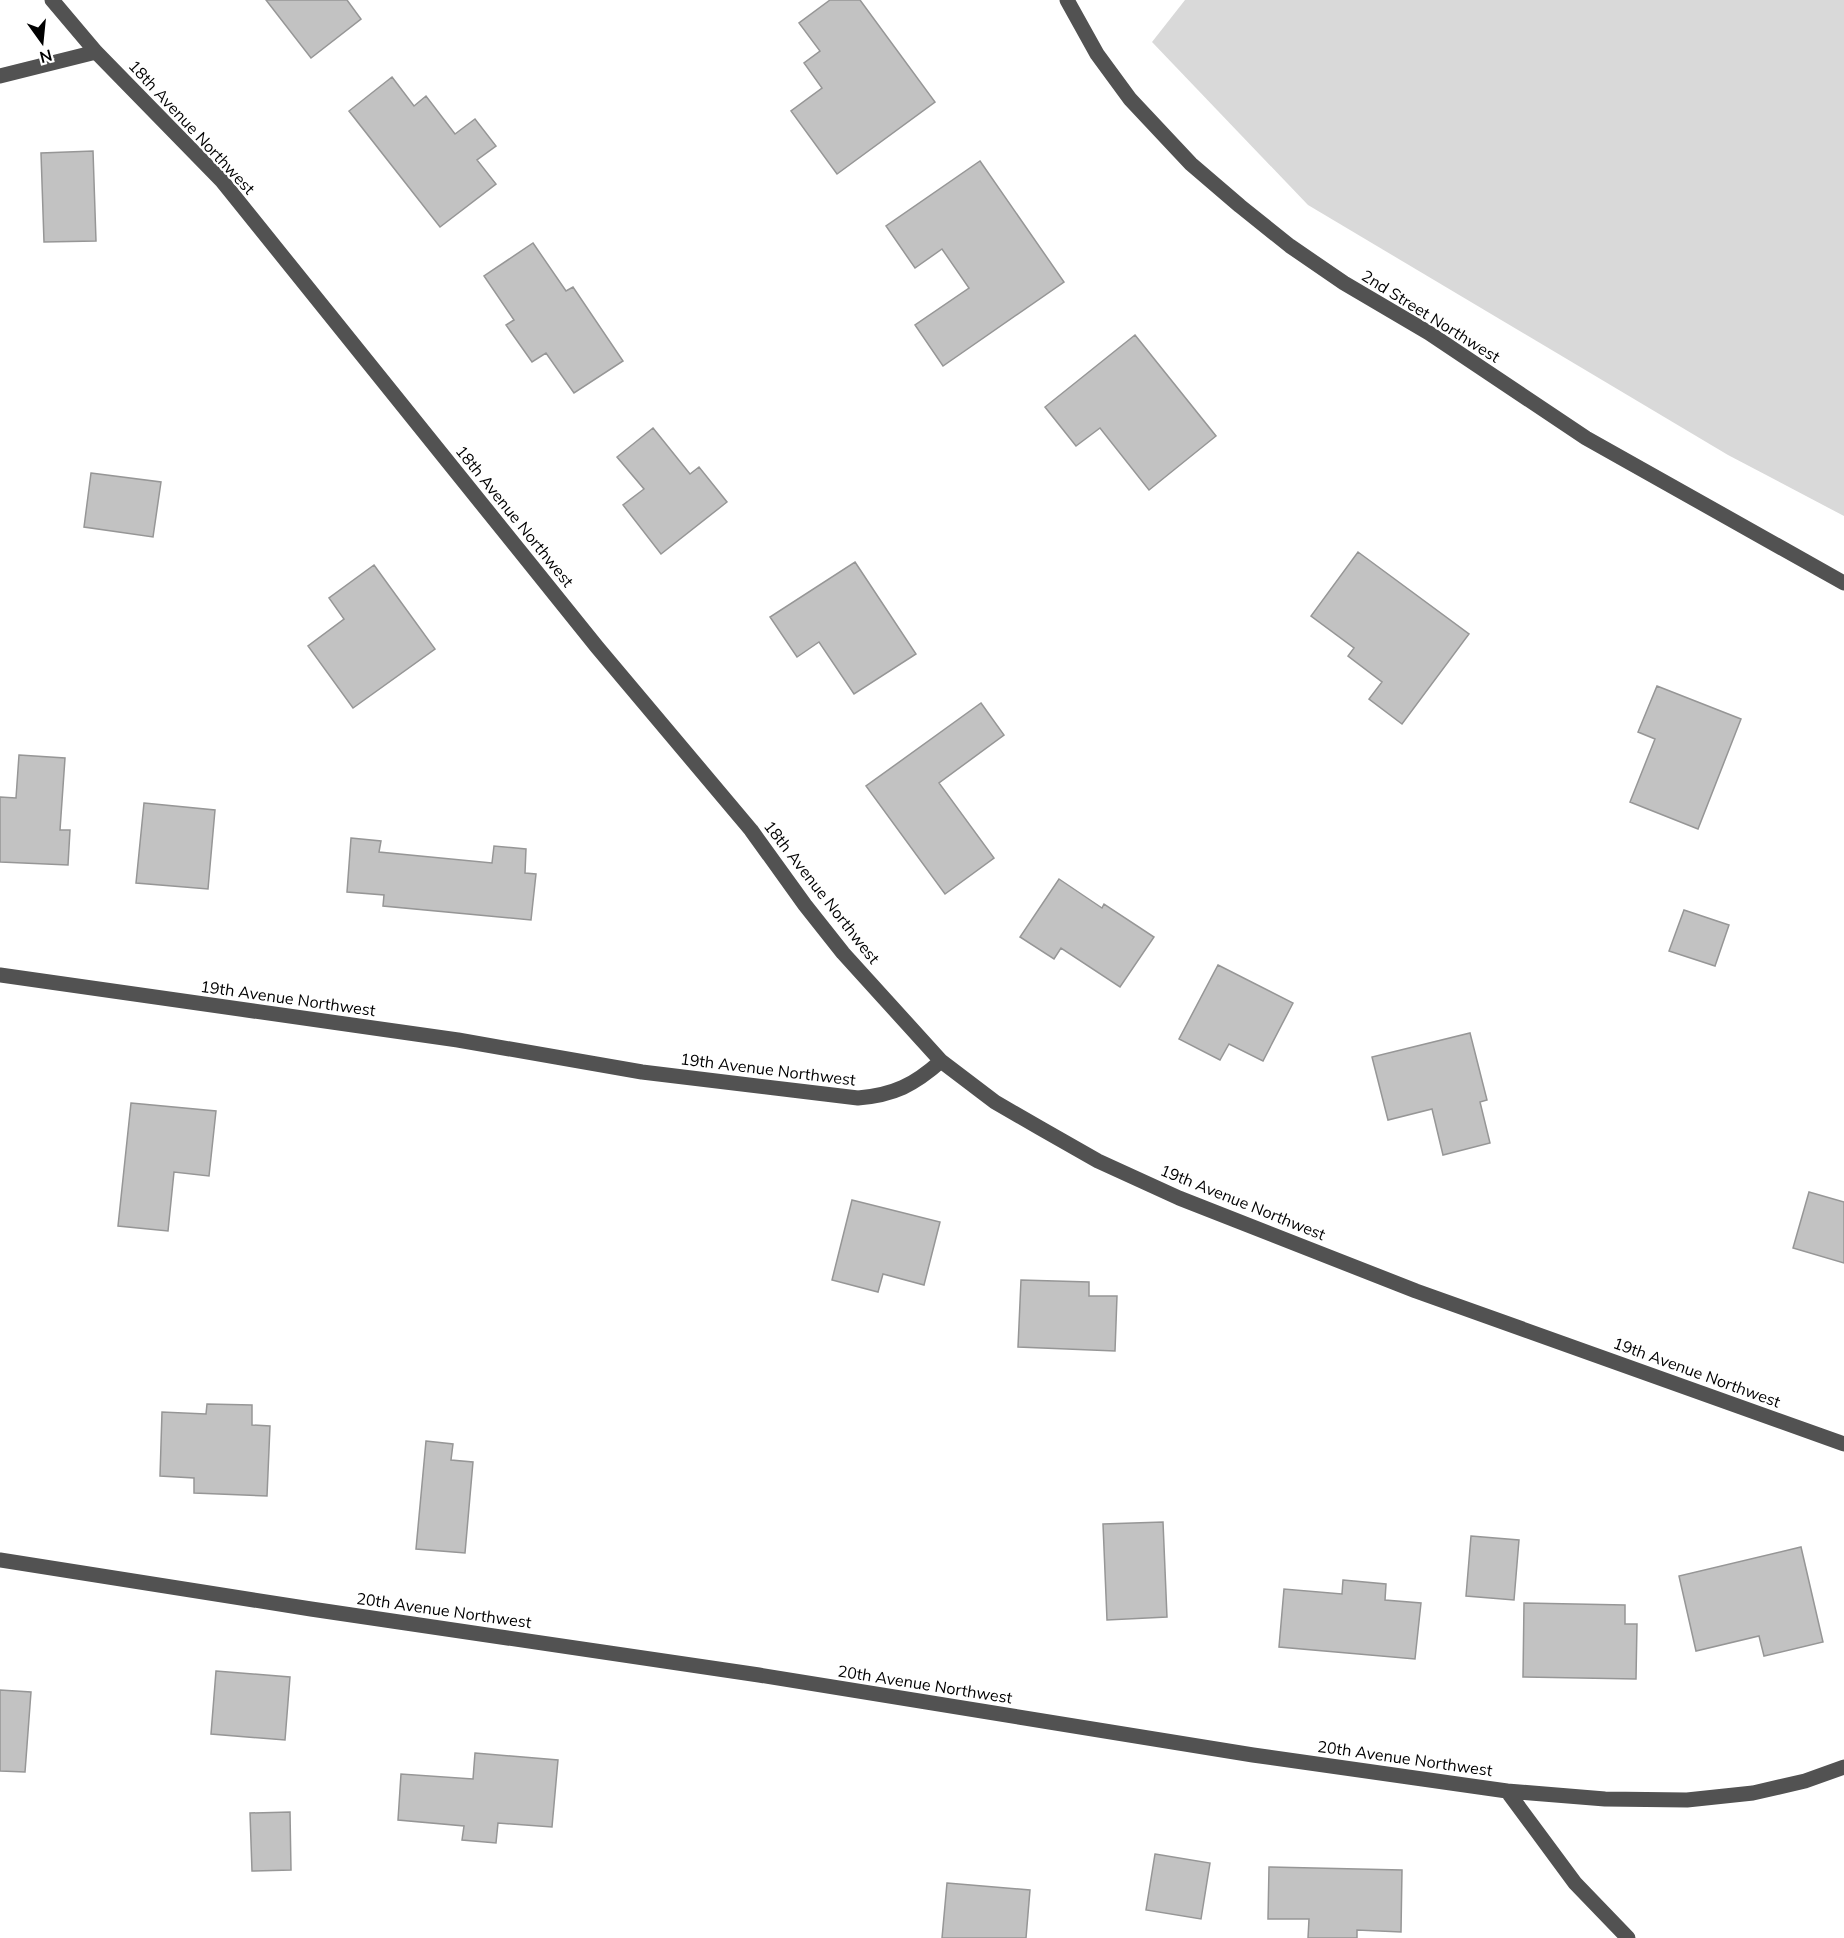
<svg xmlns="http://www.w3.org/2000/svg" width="1844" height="1938" font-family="Mulish,sans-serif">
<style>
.green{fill:#d9d9d9}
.building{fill:#c2c2c2;stroke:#969696;stroke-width:1.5}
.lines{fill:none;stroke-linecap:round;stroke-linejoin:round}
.minor{stroke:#525252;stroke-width:15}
.labels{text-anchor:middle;stroke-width:4.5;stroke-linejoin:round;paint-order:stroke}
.street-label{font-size:16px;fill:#000;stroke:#fff}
</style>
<rect width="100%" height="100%" fill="#fff"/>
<path class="green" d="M 1185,0 L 1844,0 L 1844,516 L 1728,455 L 1308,205 L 1152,42 Z"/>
<path class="building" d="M 266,0 L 347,0 L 361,19 L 311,58 Z
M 830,0 L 860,0 L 935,102 L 837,174 L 791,111 L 822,88 L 804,63 L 820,51 L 799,23 Z
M 392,77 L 414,106 L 426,96 L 455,134 L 475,119 L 496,146 L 477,160 L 496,184 L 440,227 L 349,111 Z
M 93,151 L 96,241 L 44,242 L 41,153 Z
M 980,161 L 1064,282 L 943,366 L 915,325 L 969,288 L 942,249 L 915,268 L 886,226 Z
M 533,243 L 566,291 L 573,287 L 623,361 L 574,393 L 546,353 L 532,362 L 506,325 L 514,320 L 484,276 Z
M 1135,335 L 1216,436 L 1149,490 L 1100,428 L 1076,446 L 1045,407 Z
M 653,428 L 690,474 L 699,467 L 727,502 L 661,554 L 623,505 L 644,489 L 617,457 Z
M 91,473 L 161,482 L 153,537 L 84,527 Z
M 1358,552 L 1469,634 L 1402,724 L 1369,699 L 1382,682 L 1348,656 L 1354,648 L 1311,616 Z
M 855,562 L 916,654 L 854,694 L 819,642 L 797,657 L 770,617 Z
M 374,565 L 435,649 L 353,708 L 308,646 L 344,619 L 329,598 Z
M 1657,686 L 1741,719 L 1698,829 L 1630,802 L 1655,739 L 1638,732 Z
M 981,703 L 1004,735 L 939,783 L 994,858 L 945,894 L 866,786 Z
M 19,755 L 65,758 L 60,830 L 70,830 L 68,865 L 0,862 L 0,797 L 16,798 Z
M 144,803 L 215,810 L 208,889 L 136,883 Z
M 351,838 L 381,841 L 379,852 L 492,863 L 494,846 L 526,849 L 525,873 L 536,874 L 531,920 L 383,906 L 384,895 L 347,892 Z
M 1059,879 L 1102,908 L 1104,904 L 1154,937 L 1120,987 L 1061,948 L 1054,959 L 1020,937 Z
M 1684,910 L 1729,925 L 1715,966 L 1669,951 Z
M 1218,965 L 1293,1003 L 1263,1061 L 1229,1044 L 1220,1060 L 1179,1039 Z
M 1470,1033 L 1487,1100 L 1480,1102 L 1490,1143 L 1443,1155 L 1432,1109 L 1388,1120 L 1372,1057 Z
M 131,1103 L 216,1111 L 209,1176 L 174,1172 L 168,1231 L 118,1226 Z
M 1809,1192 L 1844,1202 L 1844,1263 L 1793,1248 Z
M 852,1200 L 940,1222 L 924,1285 L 883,1274 L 878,1292 L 832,1280 Z
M 1021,1280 L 1089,1282 L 1089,1296 L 1117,1296 L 1115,1351 L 1018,1347 Z
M 207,1404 L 252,1405 L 252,1425 L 270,1426 L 267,1496 L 194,1493 L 194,1478 L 160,1476 L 162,1412 L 206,1414 Z
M 426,1441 L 453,1444 L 451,1460 L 473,1462 L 465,1553 L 416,1549 Z
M 1163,1522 L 1167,1617 L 1107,1620 L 1103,1524 Z
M 1471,1536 L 1519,1540 L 1514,1600 L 1466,1596 Z
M 1801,1547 L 1823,1642 L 1764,1656 L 1759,1636 L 1696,1651 L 1679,1576 Z
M 1343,1580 L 1386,1584 L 1385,1600 L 1421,1603 L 1415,1659 L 1279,1647 L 1284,1589 L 1342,1594 Z
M 1524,1603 L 1625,1605 L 1625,1624 L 1637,1624 L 1636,1679 L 1523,1677 Z
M 216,1671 L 290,1677 L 285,1740 L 211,1734 Z
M 0,1690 L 31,1692 L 25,1772 L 0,1771 Z
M 475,1753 L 558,1760 L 552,1827 L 498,1823 L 496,1843 L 462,1840 L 464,1826 L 398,1820 L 401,1774 L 473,1779 Z
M 290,1812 L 291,1870 L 252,1871 L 250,1813 Z
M 1155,1854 L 1210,1863 L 1201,1919 L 1146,1910 Z
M 1269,1867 L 1402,1870 L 1401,1932 L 1357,1930 L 1357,1938 L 1308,1938 L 1309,1919 L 1268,1919 Z
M 947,1883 L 1030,1890 L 1026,1938 L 942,1938 Z"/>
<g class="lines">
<path class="minor" d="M 52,0 L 96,52 L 222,181 L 597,647 L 751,830 L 805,905 L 843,953 L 941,1061 L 995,1102 L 1040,1128 L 1098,1161 L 1179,1198 L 1416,1291 L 1844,1444
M 1067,0 L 1097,54 L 1130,99 L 1191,164 L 1240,206 L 1290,246 L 1344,283 L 1429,333 L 1586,438 L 1844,583
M 0,76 L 96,52
M 0,975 L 458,1040 L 642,1072 L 858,1098 C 894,1095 914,1085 941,1061
M 0,1560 L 311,1609 L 759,1675 L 1253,1755 L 1507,1791 L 1605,1799 L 1687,1800 L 1753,1793 L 1805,1781 L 1844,1767
M 1507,1791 L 1575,1883 L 1628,1938"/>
</g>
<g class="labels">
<g class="street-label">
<text transform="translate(192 127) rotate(47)" y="6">18th Avenue Northwest</text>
<text transform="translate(1431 316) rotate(32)" y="6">2nd Street Northwest</text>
<text transform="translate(515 516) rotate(51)" y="6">18th Avenue Northwest</text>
<text transform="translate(822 892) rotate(52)" y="6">18th Avenue Northwest</text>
<text transform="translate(288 998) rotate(8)" y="6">19th Avenue Northwest</text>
<text transform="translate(768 1069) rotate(7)" y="6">19th Avenue Northwest</text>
<text transform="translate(1243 1202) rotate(22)" y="6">19th Avenue Northwest</text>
<text transform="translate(1697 1372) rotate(20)" y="6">19th Avenue Northwest</text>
<text transform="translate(444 1610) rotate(8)" y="6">20th Avenue Northwest</text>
<text transform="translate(925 1684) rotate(9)" y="6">20th Avenue Northwest</text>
<text transform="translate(1405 1758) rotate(8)" y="6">20th Avenue Northwest</text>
</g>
</g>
<g transform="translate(42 42) rotate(165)" stroke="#ffffff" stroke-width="4.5" paint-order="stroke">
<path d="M0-4.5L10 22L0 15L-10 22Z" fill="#000000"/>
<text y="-9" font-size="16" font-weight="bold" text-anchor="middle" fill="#000000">N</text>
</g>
</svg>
